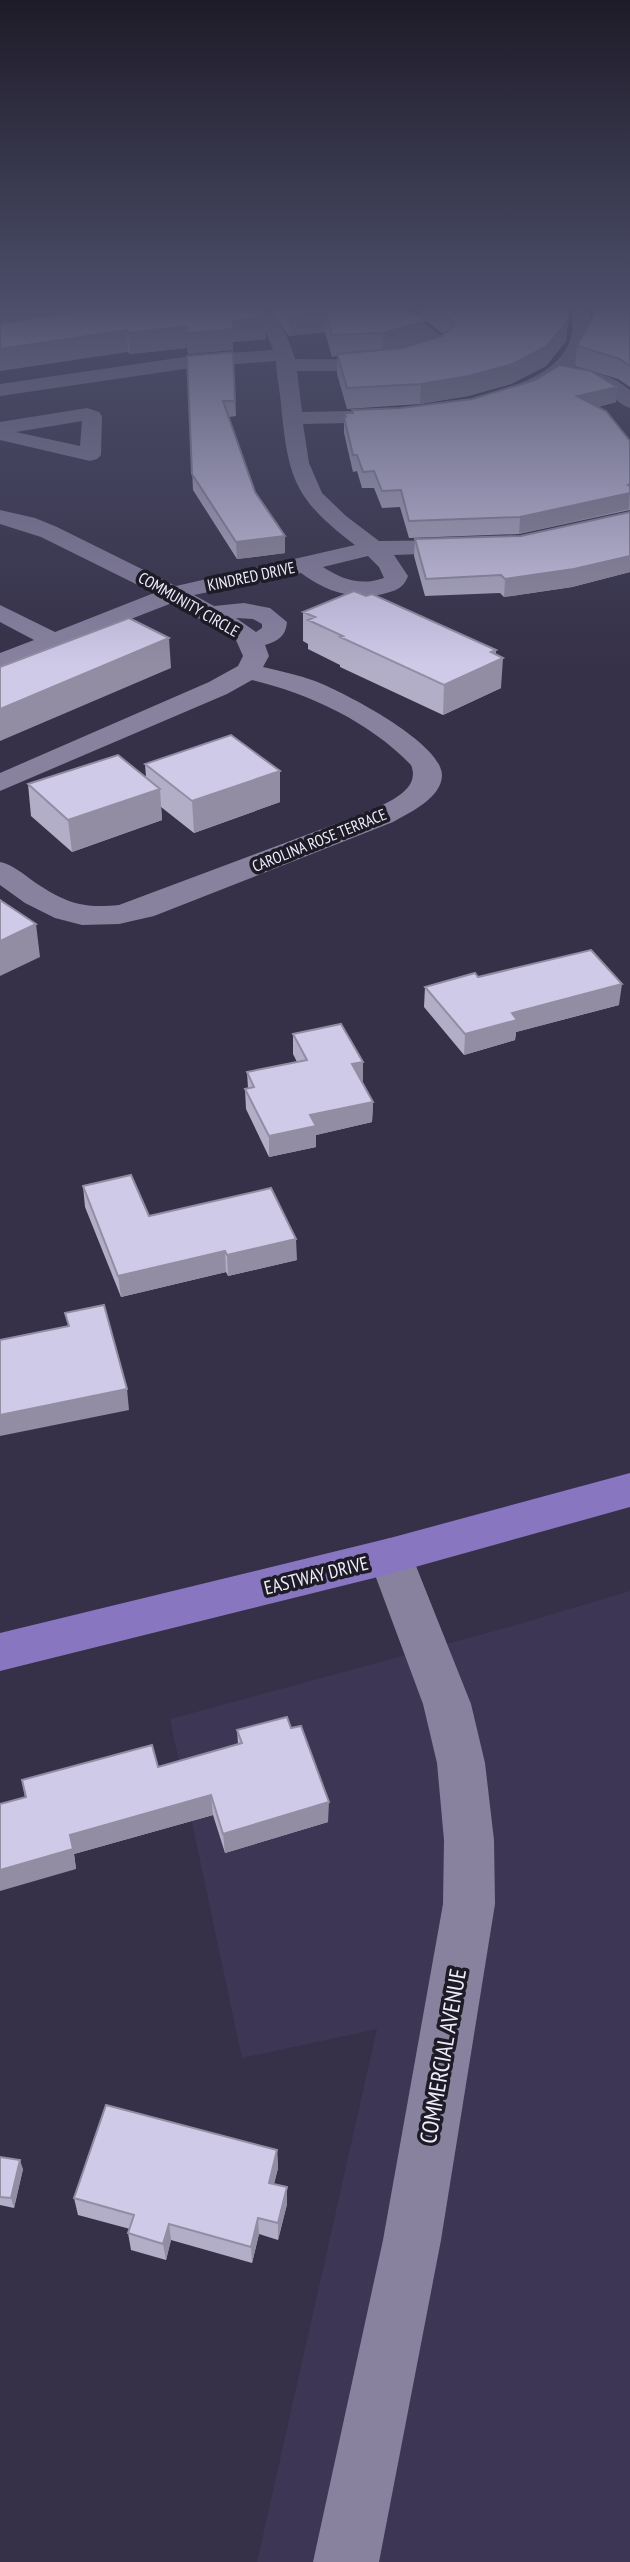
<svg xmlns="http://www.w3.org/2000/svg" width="630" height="2562" font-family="'PT Sans Narrow',sans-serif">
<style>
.built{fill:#3d3655}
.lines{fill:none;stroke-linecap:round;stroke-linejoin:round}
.minor{fill:#88829f;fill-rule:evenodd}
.major{fill:#8976c1;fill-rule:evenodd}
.wall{fill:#b3aec8}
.shaded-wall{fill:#928da3}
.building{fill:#d0cae9;stroke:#928da3;stroke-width:2}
.labels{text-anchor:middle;stroke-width:7;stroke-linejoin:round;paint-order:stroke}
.far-street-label{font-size:16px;fill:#efecfc;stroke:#1d1b26}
.street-label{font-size:19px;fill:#efecfc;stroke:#1d1b26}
.near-street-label{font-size:23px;fill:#efecfc;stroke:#1d1b26}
</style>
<rect width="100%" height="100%" fill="#363149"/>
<path class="built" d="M 630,1591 L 630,2562 L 257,2562 L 377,2029 L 242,2058 L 170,1719 L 516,1625 Z"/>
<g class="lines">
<path class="minor" d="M 238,307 C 245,307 255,306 261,308 C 280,317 290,341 295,359 C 333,359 397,363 429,343 L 382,307 L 403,307 L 451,343 C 427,374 334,371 297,371 L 302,412 L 394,410 L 401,412 L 404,416 L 401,420 L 394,422 L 303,424 L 309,463 L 322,493 L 346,516 L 379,541 L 466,540 L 474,542 L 478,547 L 474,552 L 394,555 L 408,576 C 404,588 395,591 383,594 C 353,601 325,591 301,573 L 194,595 L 214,606 L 244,603 L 270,608 L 287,622 C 286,636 278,641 265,645 L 269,656 L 263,667 C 280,671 298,675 315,681 C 343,692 441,742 442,775 C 442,798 409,813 393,822 L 154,916 L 119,924 L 82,925 L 55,918 L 25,903 L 0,885 L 0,862 C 13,865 22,873 33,881 C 64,902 81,909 119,905 L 373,810 C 390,801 421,789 411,765 C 370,722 308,693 252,680 L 227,694 L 0,791 L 0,773 L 209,682 L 238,666 L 243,656 L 236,640 L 172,603 L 0,670 L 0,653 L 34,640 L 0,622 L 0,605 L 55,632 L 154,593 L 41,537 L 0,524 L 0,510 L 35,518 L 57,527 L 176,586 L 355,545 C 294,499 288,478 281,404 C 280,390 276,373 276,361 L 198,367 L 0,396 L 0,384 L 198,355 L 273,350 L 266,332 ZM 368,556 L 379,567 L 384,578 C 361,586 343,580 323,567 ZM 236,618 L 253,619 L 262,624 L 262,628 L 256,632 Z
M 571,307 L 589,307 C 594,330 588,350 573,368 C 594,371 614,376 630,390 L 630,408 C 619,405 613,395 603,389 C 564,367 554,388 518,397 L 511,395 L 508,391 L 511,387 C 548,373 581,353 571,307 Z
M 87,408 L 99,412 L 102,416 L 101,455 L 97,459 L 90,461 L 0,440 L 0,422 ZM 82,421 L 80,446 L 16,432 Z
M 390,1538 L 406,1543 L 412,1556 L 471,1704 L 485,1763 L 494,1840 L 495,1904 L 441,2240 L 379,2562 L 313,2562 L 383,2240 L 443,1904 L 444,1840 L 437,1763 L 423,1704 L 368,1556 L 374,1543 Z"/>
<path class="major" d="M 630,1473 L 630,1507 L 390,1574 L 0,1671 L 0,1633 L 390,1538 Z"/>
</g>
<path class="wall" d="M 0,307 L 266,339 L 233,342 L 233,350 L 188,354 L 187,348 L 130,354 L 128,352 Z
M 264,307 L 406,307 L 424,342 L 441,336 L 443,334 L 419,316 L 419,307 L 569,307 L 566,341 L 546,366 L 511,384 L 468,396 L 420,404 L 347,409 L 337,374 L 337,356 L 332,357 L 325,332 L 289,336 L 269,310 Z
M 630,307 L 630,387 L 618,379 L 575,366 L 577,346 L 593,316 Z
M 233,352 L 236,416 L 229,417 L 255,492 L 285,553 L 237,559 L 193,490 L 187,356 Z
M 616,402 L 598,407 L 630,441 L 630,510 L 519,534 L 409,538 L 400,507 L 382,508 L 374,488 L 362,488 L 357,471 L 353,472 L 344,433 L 344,417 L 345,417 L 345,413 L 352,413 L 352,410 Z
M 630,512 L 630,572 L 572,587 L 504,597 L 500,593 L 425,596 L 414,556 L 415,539 L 521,536 Z
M 303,612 L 496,650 L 496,655 L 501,688 L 443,715 L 340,667 L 340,665 L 308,649 L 308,644 L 303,641 Z
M 145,764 L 280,802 L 194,833 L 161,807 L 162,820 L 72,852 L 31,816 L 28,784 L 146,777 Z
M 478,977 L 619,1005 L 516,1032 L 515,1040 L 464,1055 L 424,1007 L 425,987 Z
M 293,1034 L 363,1083 L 362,1083 L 373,1102 L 372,1122 L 316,1135 L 316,1147 L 269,1157 L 246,1109 L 245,1089 L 248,1088 L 247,1072 L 297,1062 L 293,1054 Z
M 83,1186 L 149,1216 L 297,1260 L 228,1276 L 226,1272 L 121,1297 L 85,1207 Z
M 237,1730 L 328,1822 L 225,1853 L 213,1815 L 74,1854 L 76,1869 L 25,1797 L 22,1780 L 158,1767 L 238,1744 Z
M 277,2150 L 278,2168 L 274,2184 L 287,2204 L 278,2240 L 259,2234 L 252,2263 L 171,2240 L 166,2260 L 131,2250 L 128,2233 L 130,2229 L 78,2215 L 74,2198 Z
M 0,2157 L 23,2169 L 14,2208 L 0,2205 Z"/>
<path class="shaded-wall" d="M 0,307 L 132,307 L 0,327 Z
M 325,311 L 325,332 L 289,336 L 289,315 Z
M 265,317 L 266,339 L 233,342 L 233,350 L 188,354 L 187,348 L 130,354 L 129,333 Z
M 425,321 L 424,342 L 382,354 L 383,333 Z
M 568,321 L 566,341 L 546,366 L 511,384 L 468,396 L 420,404 L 421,384 Z
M 127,330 L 128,352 L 0,371 L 0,349 Z
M 617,387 L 616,402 L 576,412 L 577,396 Z
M 630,484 L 629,509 L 519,534 L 520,517 Z
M 285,536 L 285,553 L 237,559 L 236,542 Z
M 630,550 L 630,572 L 572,587 L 504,597 L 505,579 Z
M 169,638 L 171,668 L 0,741 L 0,709 Z
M 496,650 L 496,661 L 503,658 L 501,688 L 443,715 L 444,685 L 491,652 Z
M 280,771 L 280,802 L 194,833 L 192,801 Z
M 160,789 L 162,820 L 72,852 L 68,820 Z
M 36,924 L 40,957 L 0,976 L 0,941 Z
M 622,984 L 619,1005 L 516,1032 L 515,1040 L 464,1055 L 465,1034 L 512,1013 Z
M 363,1062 L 363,1083 L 351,1085 L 352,1064 Z
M 373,1102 L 372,1122 L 316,1135 L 316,1147 L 269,1157 L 269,1136 L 310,1115 Z
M 296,1239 L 297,1260 L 228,1276 L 227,1255 Z
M 225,1251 L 226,1272 L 121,1297 L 118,1276 Z
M 127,1389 L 129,1410 L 0,1436 L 0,1415 Z
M 211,1795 L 213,1815 L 74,1854 L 76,1869 L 0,1891 L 0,1870 L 70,1835 Z
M 329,1802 L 328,1822 L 225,1853 L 223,1834 Z
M 277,2150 L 278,2168 L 270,2199 L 269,2183 Z
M 20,2160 L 23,2169 L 14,2208 L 11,2198 Z
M 287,2187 L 287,2204 L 278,2240 L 278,2223 Z
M 258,2218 L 259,2234 L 252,2263 L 251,2247 Z
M 169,2224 L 171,2240 L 166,2260 L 163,2244 Z"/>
<path class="building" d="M 102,307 L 258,307 L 263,313 L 265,317 L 232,321 L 233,329 L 187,333 L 186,326 L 129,333 L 127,330 L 0,349 L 0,323 Z
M 283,307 L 406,307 L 425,321 L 383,333 L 332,335 L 325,311 L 289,315 Z
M 434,307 L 569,307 L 568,321 L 547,346 L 513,364 L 469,376 L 421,384 L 347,388 L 337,354 L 402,348 L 441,336 L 454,326 L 453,322 Z
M 594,307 L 630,307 L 630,366 L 620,359 L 577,346 L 593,316 Z
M 233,352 L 235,401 L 223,401 L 255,492 L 285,536 L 236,542 L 192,474 L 187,356 Z
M 560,365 L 591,371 L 617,387 L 577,396 L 606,411 L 630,441 L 630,484 L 628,485 L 630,486 L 630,493 L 520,517 L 409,521 L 401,490 L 382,491 L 374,471 L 363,472 L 357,455 L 353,455 L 344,417 L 346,417 L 345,413 L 353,413 L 352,410 L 401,408 L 472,399 L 535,380 Z
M 630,512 L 630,556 L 574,569 L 505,579 L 501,575 L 426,579 L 415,539 L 521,536 Z
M 354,591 L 366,596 L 372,594 L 496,650 L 491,652 L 503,658 L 444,685 L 340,637 L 343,636 L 308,620 L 315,617 L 303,612 Z
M 129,618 L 169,638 L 0,709 L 0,667 Z
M 231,735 L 280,771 L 192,801 L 145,764 Z
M 118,755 L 160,789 L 68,820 L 28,784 Z
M 0,900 L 36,924 L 0,941 Z
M 591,950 L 622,984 L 512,1013 L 517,1020 L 465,1034 L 425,987 L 475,973 L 478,977 Z
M 341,1024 L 363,1062 L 352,1064 L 373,1102 L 310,1115 L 316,1126 L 269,1136 L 245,1089 L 254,1087 L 247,1072 L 307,1060 L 293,1034 Z
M 131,1175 L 149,1216 L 271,1188 L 296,1239 L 227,1255 L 225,1251 L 118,1276 L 83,1186 Z
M 104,1305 L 127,1389 L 0,1415 L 0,1340 L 69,1326 L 65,1313 Z
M 287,1717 L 291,1728 L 301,1726 L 329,1802 L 223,1834 L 211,1795 L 70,1835 L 73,1849 L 0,1870 L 0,1804 L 26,1797 L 22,1780 L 152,1745 L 158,1767 L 242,1743 L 237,1730 Z
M 106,2105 L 277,2150 L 269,2183 L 287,2187 L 278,2223 L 258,2218 L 251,2247 L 169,2224 L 163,2244 L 128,2233 L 134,2215 L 74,2198 Z
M 0,2157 L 20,2160 L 11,2198 L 0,2197 Z"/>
<linearGradient id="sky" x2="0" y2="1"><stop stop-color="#1e1b28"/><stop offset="0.46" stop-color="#4c4e6a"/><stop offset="1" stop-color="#4c4e6a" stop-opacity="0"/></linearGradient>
<rect width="630" height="666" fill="url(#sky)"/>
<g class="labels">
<g class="far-street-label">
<text transform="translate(251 576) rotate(-12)" y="6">KINDRED DRIVE</text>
<text transform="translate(189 604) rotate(30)" y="6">COMMUNITY CIRCLE</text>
<text transform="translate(319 840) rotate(-22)" y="6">CAROLINA ROSE TERRACE</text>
</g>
<g class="street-label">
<text transform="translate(316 1575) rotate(-14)" y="7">EASTWAY DRIVE</text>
</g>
<g class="near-street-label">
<text transform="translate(443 2056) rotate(-80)" y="8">COMMERCIAL AVENUE</text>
</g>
</g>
</svg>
